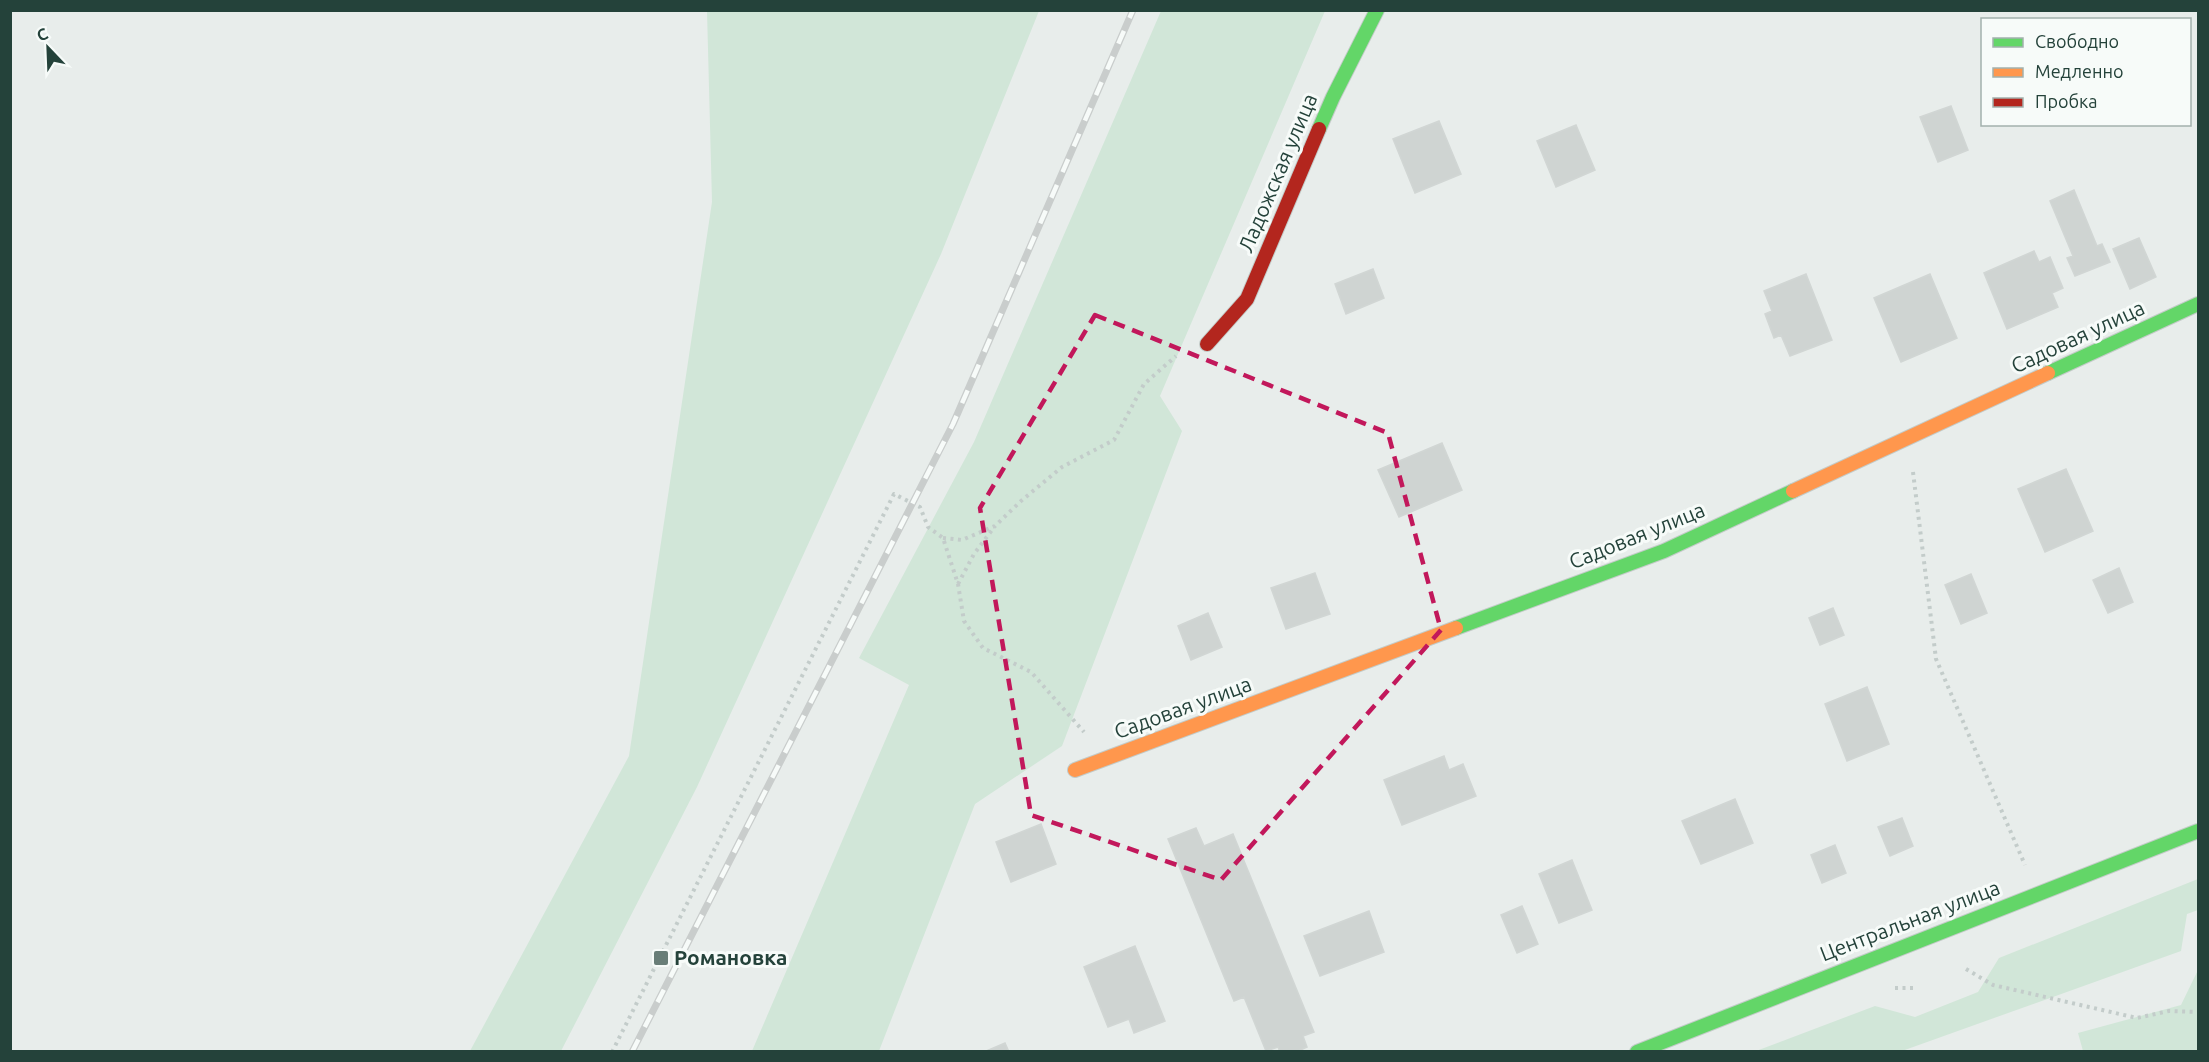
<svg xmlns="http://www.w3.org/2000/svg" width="2209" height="1062" font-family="Ubuntu,sans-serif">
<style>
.green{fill:#d1e6d8}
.building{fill:#cfd4d2;stroke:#d1d6d4;stroke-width:1.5}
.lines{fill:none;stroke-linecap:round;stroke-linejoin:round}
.fast-casing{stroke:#c3cbc8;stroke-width:16}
.slow-casing{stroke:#c3cbc8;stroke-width:16}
.jam-casing{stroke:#c3cbc8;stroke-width:16}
.path{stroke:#c3ccca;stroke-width:4;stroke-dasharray:3 4.5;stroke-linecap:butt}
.fast{stroke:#63d668;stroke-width:14}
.slow{stroke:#ff974d;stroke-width:14}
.jam{stroke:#b3261e;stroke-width:14}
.rail-casing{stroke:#c9cdcc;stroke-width:7}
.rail{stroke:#f7fbf9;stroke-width:4.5;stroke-dasharray:14;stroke-linecap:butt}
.marked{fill:none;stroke:#c2185b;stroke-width:4.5;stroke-dasharray:12 8;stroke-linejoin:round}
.poi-dot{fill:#697e78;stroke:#f7fbf9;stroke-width:2}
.labels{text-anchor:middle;stroke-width:6;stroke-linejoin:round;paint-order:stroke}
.street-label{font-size:21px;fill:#24423a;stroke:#f7fbf9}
.poi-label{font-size:21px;font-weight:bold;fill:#24423a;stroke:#f7fbf9;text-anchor:start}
</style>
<rect width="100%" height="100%" fill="#e8edeb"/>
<path class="green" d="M 707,11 L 1039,11 L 941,254 L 697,787 L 561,1051 L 470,1051 L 629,756 L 712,202 Z
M 1161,11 L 1325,11 L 1160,396 L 1182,431 L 1062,746 L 975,804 L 879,1051 L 752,1051 L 909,685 L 859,658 L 974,442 Z
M 2198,879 L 2198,910 L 2187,914 L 2181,951 L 1902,1051 L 1756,1051 L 1875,1006 L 1915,1017 L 1978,992 L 1999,958 Z
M 2198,970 L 2198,1051 L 2083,1051 L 2078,1033 L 2181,1005 Z"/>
<path class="building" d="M 1951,106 L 1968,150 L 1938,162 L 1920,117 Z
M 1439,121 L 1461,174 L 1415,193 L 1393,139 Z
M 1576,125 L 1595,170 L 1556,187 L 1537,141 Z
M 2074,190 L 2097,246 L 2102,244 L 2110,262 L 2075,276 L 2067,258 L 2073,256 L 2050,201 Z
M 2139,238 L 2156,277 L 2130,289 L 2113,249 Z
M 2034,251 L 2039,262 L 2050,257 L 2063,288 L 2052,293 L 2058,307 L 2007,329 L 1984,273 Z
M 1373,269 L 1384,298 L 1346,314 L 1335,284 Z
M 1806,274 L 1832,340 L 1790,356 L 1781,335 L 1774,338 L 1765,314 L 1772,311 L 1764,291 Z
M 1930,274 L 1957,338 L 1901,362 L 1874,298 Z
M 1442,443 L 1462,490 L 1399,517 L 1378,470 Z
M 2066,469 L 2093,531 L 2045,552 L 2018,489 Z
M 2119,568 L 2133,602 L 2108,613 L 2093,580 Z
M 1315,573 L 1330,614 L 1286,629 L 1271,588 Z
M 1971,574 L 1987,613 L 1961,624 L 1945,585 Z
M 1833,608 L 1844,635 L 1820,645 L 1809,618 Z
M 1208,613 L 1222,647 L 1191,660 L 1178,626 Z
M 1867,687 L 1889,744 L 1847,761 L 1825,704 Z
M 1444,756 L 1449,770 L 1463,764 L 1476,796 L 1402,825 L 1384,780 Z
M 1735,799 L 1753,843 L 1701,864 L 1682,821 Z
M 1902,818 L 1913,846 L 1890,856 L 1878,827 Z
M 1041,824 L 1056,864 L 1011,882 L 996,842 Z
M 1196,828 L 1204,846 L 1233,834 L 1314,1032 L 1303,1036 L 1307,1047 L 1296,1052 L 1280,1052 L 1278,1047 L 1266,1051 L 1244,997 L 1234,1001 L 1168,839 Z
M 1835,845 L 1846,873 L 1822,883 L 1811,855 Z
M 1572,860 L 1592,910 L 1559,923 L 1539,874 Z
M 1522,906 L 1538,944 L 1517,953 L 1501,915 Z
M 1369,911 L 1384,952 L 1320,976 L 1304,936 Z
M 1135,946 L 1165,1021 L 1134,1033 L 1129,1019 L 1108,1027 L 1084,967 Z
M 1005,1043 L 1009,1052 L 984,1052 Z"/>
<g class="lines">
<g class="fast-casing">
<path id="fast" d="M 1319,129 L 1333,97 L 1377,10
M 2048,373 L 2198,304
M 1456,628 L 1664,551 L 1793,491
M 1637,1052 L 2198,831"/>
</g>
<g class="slow-casing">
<path id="slow" d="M 1793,491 L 2048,373
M 1075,770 L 1456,628"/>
</g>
<g class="jam-casing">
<path id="jam" d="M 1207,344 L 1247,299 L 1319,129"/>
</g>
<path class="path" d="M 1913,472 L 1936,659 L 2025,865
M 943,538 L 962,540 L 995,526 L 1021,501 L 1062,467 L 1114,440 L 1144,384 L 1176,356
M 958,584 L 974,554 L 995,526
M 1966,969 L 1993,985 L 2137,1018 L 2169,1011 L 2198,1012
M 1895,988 L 1915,988
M 612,1052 L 894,494 L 920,507 L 928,527 L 943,538 L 958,584 L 964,621 L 983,648 L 1031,672 L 1084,732"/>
<use href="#fast" class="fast"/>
<use href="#slow" class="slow"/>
<use href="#jam" class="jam"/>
<g class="rail-casing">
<path id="rail" d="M 632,1052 L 953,424 L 1133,10"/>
</g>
<use href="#rail" class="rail"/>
</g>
<path class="marked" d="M 1095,315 L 1388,433 L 1441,630 L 1221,880 L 1031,815 L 980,508 Z"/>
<rect class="poi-dot" x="653" y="950" width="16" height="16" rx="3"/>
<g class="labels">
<g class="street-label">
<text transform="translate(1278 173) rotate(-67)" y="7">Ладожская улица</text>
<text transform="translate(2078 337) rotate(-25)" y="7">Садовая улица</text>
<text transform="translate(1637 536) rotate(-22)" y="7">Садовая улица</text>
<text transform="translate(1183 708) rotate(-20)" y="7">Садовая улица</text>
<text transform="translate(1910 921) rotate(-21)" y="7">Центральная улица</text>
</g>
<g class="poi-label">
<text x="674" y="965">Романовка</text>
</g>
</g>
<rect width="2209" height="1062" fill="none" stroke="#24423a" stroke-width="24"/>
<rect x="1981" y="18" width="210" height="108" fill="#f7fbf9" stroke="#a3b1ad" stroke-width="1.5"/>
<rect x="1993" y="38" width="30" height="9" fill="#63d668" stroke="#a3b1ad" stroke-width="1.5"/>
<text x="2035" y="48" font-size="18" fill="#24423a">Свободно</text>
<rect x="1993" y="68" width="30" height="9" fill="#ff974d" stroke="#a3b1ad" stroke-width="1.5"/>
<text x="2035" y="78" font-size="18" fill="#24423a">Медленно</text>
<rect x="1993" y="98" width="30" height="9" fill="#b3261e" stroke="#a3b1ad" stroke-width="1.5"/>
<text x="2035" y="108" font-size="18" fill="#24423a">Пробка</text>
<g transform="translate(48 48) rotate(337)" stroke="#f7fbf9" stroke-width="4.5" paint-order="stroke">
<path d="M0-4.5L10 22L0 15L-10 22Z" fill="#24423a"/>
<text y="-9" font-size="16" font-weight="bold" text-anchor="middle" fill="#24423a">С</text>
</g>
</svg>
